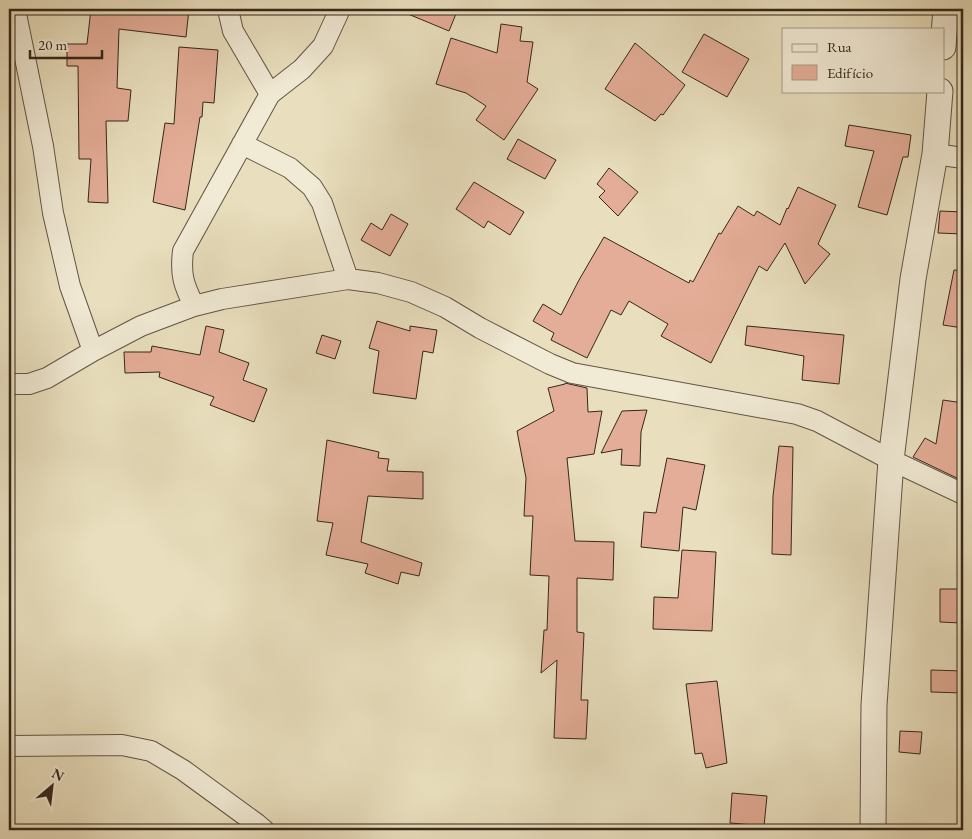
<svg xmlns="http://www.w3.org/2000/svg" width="972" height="839" font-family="'EB Garamond',serif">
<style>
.building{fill:#e4ad97;stroke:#35271a}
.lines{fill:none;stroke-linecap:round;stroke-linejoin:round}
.minor-casing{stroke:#625543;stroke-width:22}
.tertiary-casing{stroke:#625543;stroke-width:27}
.minor{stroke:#f1ead5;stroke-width:20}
.tertiary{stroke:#f1ead5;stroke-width:25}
</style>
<rect width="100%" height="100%" fill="#e9dfbe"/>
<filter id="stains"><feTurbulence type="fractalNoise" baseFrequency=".004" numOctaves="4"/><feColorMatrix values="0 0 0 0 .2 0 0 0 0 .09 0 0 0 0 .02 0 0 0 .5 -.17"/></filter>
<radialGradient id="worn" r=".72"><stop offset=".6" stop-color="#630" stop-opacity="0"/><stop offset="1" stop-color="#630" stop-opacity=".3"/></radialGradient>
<path class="building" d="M 91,9 L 189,9 L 186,37 L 119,29 L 117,88 L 131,90 L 128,121 L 106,121 L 108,203 L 88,202 L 91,159 L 79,159 L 78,66 L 67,66 L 67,44 L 87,44 Z
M 396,9 L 458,9 L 449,31 Z
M 501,24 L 522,27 L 520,41 L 533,42 L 527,82 L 538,89 L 504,140 L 476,120 L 486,106 L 466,93 L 436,84 L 451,38 L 497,53 Z
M 704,34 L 749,59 L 727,97 L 682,72 Z
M 635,43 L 685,85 L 663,115 L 661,114 L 655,121 L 605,89 Z
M 179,47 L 218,50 L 214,103 L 203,102 L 202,117 L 200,117 L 185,210 L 153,202 L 165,123 L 174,124 Z
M 849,125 L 911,135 L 908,157 L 903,157 L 887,215 L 858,207 L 874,151 L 845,146 Z
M 518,139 L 556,160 L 545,179 L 507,159 Z
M 609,168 L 638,192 L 618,216 L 599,197 L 605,191 L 597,184 Z
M 474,182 L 524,212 L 510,235 L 488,221 L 484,228 L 456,209 Z
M 798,187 L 836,205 L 818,244 L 830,254 L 805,284 L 785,243 L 767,271 L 759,266 L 711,363 L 661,336 L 668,324 L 629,301 L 621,315 L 611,310 L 587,358 L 551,340 L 554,333 L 533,321 L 543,304 L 561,315 L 579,280 L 604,237 L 689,283 L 690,280 L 693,282 L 719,233 L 721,234 L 738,206 L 754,216 L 757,211 L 780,225 L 787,208 L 788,209 Z
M 940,211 L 963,212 L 963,234 L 938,233 Z
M 391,214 L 408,224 L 390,256 L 361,240 L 371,223 L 382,230 Z
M 954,270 L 963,271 L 963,328 L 943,325 Z
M 377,321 L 410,331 L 410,326 L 437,330 L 433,353 L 423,351 L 416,399 L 373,393 L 379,351 L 369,348 Z
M 206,326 L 224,330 L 219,352 L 249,363 L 243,380 L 267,389 L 254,422 L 210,405 L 214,397 L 159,377 L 160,372 L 125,373 L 124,352 L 151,352 L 152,346 L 200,355 Z
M 747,326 L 844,335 L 839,384 L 802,380 L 804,356 L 745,345 Z
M 322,335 L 341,341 L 335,359 L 316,353 Z
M 565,383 L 587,388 L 588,412 L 602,411 L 594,454 L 567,458 L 575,541 L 614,542 L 613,580 L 577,578 L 577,632 L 584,633 L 581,700 L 588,700 L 586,739 L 554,738 L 557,660 L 541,673 L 544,630 L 547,630 L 549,576 L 530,575 L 533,516 L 524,516 L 526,478 L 517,431 L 554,411 L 548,388 L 565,384 Z
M 943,400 L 963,403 L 963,481 L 913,457 L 925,438 L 936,444 Z
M 647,410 L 641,432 L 640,466 L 621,465 L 622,449 L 601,453 L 622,411 Z
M 327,440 L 379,452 L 378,458 L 389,459 L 387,471 L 423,472 L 423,499 L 368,496 L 361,542 L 422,563 L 419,576 L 401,572 L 398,584 L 365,573 L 368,564 L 326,555 L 333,523 L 317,521 Z
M 779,446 L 793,447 L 791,555 L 772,554 L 773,496 Z
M 667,458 L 705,465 L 696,510 L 683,507 L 679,551 L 641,547 L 644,512 L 656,513 Z
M 682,550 L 716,552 L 712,631 L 653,629 L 654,597 L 678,598 Z
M 940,589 L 962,589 L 961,623 L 940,622 Z
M 931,670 L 963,671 L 963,693 L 931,692 Z
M 717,681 L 727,763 L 706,768 L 702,753 L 695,754 L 686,684 Z
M 900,731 L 922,732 L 920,754 L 899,752 Z
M 732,793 L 767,796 L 764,826 L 730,823 Z"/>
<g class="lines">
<g class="minor-casing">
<path id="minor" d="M 15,9 L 43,146 L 53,213 L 70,286 L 93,351
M 229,9 L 229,14 L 233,31 L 270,94
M 242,144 L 290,168 L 312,187 L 322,203 L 348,279
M 935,154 L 963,158
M 194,306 C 184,285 180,276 183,251 L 270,94 L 302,69 L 323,46 L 340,9
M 9,384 L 29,384 L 47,378 L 93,351 L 141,326 L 194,306 L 222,299 L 348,279 L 378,283 L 411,292 L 445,307 L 480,328 L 550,364 L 572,373 L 797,414 L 817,421 L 891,460 L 963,494
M 9,746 L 122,745 L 151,751 L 183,770 L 257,824 L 264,830"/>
</g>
<g class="tertiary-casing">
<path id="tertiary" d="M 943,47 L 946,9
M 873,830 L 874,705 L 891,460 L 913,279 L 935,154 L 940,91"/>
</g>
<use href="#minor" class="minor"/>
<use href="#tertiary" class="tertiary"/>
</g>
<rect width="972" height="839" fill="none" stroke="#e9dfbe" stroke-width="30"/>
<rect x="10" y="10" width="952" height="819" fill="none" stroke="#35271a" stroke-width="2.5"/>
<rect x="15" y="15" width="942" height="809" fill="none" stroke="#35271a"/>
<rect x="782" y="28" width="162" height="65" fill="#f1ead5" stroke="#a69c8a"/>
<rect x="792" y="44" width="25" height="8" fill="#f1ead5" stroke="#a69c8a"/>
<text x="827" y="52" font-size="15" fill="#35271a">Rua</text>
<rect x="792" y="65" width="25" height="15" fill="#e4ad97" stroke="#a69c8a"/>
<text x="827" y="78" font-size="15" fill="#35271a">Edifício</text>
<g transform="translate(52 786) rotate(28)" stroke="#f1ead5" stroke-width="4" paint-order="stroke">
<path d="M0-4L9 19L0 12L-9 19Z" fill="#35271a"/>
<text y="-8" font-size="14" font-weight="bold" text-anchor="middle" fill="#35271a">N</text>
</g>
<path d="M30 50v8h72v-8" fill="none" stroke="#35271a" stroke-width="2.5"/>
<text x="38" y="50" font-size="15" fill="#35271a" stroke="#f1ead5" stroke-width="4" paint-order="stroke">20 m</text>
<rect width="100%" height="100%" filter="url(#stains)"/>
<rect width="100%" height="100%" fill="url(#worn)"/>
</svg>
